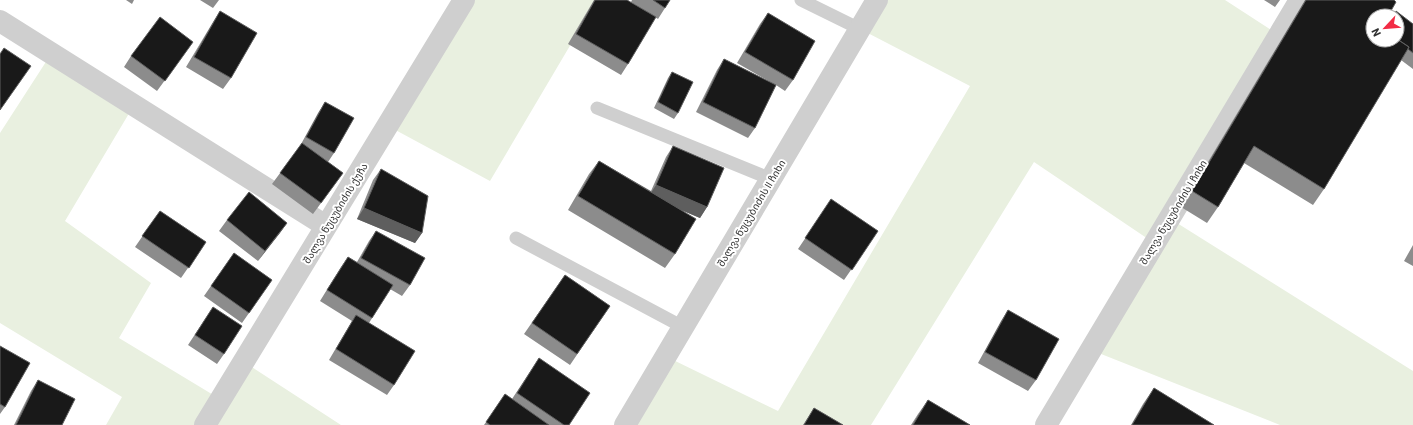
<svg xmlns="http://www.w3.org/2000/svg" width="1413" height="425" font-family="Barlow,'Noto Sans Georgian',sans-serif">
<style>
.green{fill:#e9f0e0}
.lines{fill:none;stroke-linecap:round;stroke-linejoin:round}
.service{stroke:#cfcfcf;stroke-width:13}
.minor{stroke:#cfcfcf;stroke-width:22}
.wall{fill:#8c8c8c}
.shaded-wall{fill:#5e5e5e}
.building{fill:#191919;stroke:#5e5e5e}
.labels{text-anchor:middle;stroke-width:4;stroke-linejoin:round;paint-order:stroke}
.street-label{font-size:10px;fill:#323232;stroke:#fff}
</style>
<rect width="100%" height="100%" fill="#fff"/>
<path class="green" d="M 464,0 L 597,0 L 490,181 L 388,126 Z
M 877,0 L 1225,0 L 1279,35 L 1169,218 L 1413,371 L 1413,425 L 1280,425 L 1091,350 L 1154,243 L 1034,162 L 871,425 L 625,425 L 665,356 L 778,411 L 970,86 L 860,29 Z
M 51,54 L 134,105 L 65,221 L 151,283 L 119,338 L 220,399 L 244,362 L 341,425 L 106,425 L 122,397 L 0,323 L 0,133 Z"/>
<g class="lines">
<path class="service" d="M 801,0 L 860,29
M 597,108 L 771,179
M 516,238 L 683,327"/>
<path class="minor" d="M 0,21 L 326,226
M 205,425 L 464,0
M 625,425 L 877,0
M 1046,425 L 1300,0"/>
</g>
<path class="wall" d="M 126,0 L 134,0 L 132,4 Z
M 200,0 L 219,0 L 213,8 Z
M 594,0 L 627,0 L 649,13 L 631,2 L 632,0 L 670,0 L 658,19 L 655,17 L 628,64 L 621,75 L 568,44 Z
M 1264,0 L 1280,0 L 1275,7 Z
M 1305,0 L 1394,0 L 1373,40 L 1413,24 L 1413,69 L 1401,60 L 1324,189 L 1313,205 L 1244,163 L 1218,207 L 1207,223 L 1181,207 Z
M 220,11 L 231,78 L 223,89 L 186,67 L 213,22 Z
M 768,13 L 793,80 L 785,91 L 776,85 L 755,128 L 748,138 L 696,112 L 717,70 L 724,59 L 772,83 L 737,63 L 760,24 Z
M 193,42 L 157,91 L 124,67 L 131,56 Z
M 672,72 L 678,113 L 674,119 L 654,108 L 668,78 Z
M 325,102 L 334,153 L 328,162 L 343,173 L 313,214 L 272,184 L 300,146 L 318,113 Z
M 673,146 L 707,207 L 700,218 L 683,211 L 675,254 L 665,268 L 568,210 L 589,174 L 599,161 L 651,191 L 666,157 Z
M 381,169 L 422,233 L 415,243 L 357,219 L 373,180 Z
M 831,200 L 878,231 L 844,280 L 798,249 Z
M 160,211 L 206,242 L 181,278 L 135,247 Z
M 227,220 L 287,223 L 258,261 L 219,231 Z
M 376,231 L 410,285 L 402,296 L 390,289 L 369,323 L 394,385 L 387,395 L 329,360 L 352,321 L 320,301 L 341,267 L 348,257 L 357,262 L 369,241 Z
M 1413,245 L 1413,266 L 1404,261 Z
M 234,253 L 272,280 L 242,323 L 204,296 Z
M 565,275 L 610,306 L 570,365 L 524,334 Z
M 213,307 L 224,354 L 217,364 L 188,345 Z
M 1008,310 L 1036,380 L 1028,391 L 978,363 L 1001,321 Z
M 0,346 L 5,407 L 0,414 Z
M 539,358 L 569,425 L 484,425 L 505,394 L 512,399 Z
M 38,380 L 62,425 L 14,425 L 31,391 Z
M 1154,388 L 1214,425 L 1131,425 L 1143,404 Z
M 928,400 L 970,425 L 911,425 L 918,414 Z
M 814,408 L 843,425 L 803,425 Z"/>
<path class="shaded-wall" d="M 656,185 L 707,207 L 700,218 L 649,196 Z
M 364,208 L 422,233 L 415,243 L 357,219 Z
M 287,223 L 280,233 L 258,261 L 265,251 Z"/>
<path class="building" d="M 595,0 L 627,0 L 656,17 L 628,64 L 576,34 Z
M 653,0 L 670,0 L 665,8 Z
M 1306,0 L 1394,0 L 1396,2 L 1388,16 L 1373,16 L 1373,40 L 1397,40 L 1397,39 L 1409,47 L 1324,189 L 1254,146 L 1218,207 L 1192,191 Z
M 220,11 L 257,33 L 231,78 L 194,57 Z
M 1396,11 L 1413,24 L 1413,53 L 1408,49 L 1409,47 L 1397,39 L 1397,16 L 1393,16 Z
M 768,13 L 815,41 L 793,80 L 745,52 Z
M 160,17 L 193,42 L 165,81 L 131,56 Z
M 4,48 L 31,66 L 0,110 L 0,54 Z
M 724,59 L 776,85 L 755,128 L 703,102 Z
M 672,72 L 693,82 L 678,113 L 658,102 Z
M 325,102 L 354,118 L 334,153 L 306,137 Z
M 302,143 L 343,173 L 321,203 L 280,173 Z
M 673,146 L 724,168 L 707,207 L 656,185 Z
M 599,161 L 696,219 L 675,254 L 578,196 Z
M 381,169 L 428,196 L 422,233 L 364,208 Z
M 249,192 L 287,223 L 265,251 L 227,220 Z
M 831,199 L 878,231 L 852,270 L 805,238 Z
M 160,211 L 206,242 L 189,268 L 142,236 Z
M 376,231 L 425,258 L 410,285 L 361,258 Z
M 234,253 L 272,280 L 249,313 L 211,286 Z
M 348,257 L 393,285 L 372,318 L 327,290 Z
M 565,275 L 610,306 L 577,354 L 532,323 Z
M 213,307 L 242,326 L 224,354 L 195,335 Z
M 1008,310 L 1059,339 L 1036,380 L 985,352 Z
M 356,315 L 415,351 L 394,385 L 336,349 Z
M 0,346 L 30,363 L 5,407 L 0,404 Z
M 539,358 L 590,393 L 569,425 L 564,425 L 517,393 Z
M 38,380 L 75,399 L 62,425 L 16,425 Z
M 1154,388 L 1214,425 L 1132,425 Z
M 505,394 L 549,425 L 490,425 L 486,422 Z
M 928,400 L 970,425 L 913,425 Z
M 814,408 L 843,425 L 804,425 Z"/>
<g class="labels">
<g class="street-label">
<text transform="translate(1173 212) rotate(-59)" y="4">შალვა ნუცუბიძის I ჩიხი</text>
<text transform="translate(335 213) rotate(-59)" y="4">შალვა ნუცუბიძის ქუჩა</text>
<text transform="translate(751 213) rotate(-59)" y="4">შალვა ნუცუბიძის II ჩიხი</text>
</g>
</g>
<g transform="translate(1385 28) rotate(244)"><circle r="19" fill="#ffffff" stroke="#adadad"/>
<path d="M0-3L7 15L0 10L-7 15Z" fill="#f22c45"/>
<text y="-6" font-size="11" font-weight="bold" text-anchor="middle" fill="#323232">N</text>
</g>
</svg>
